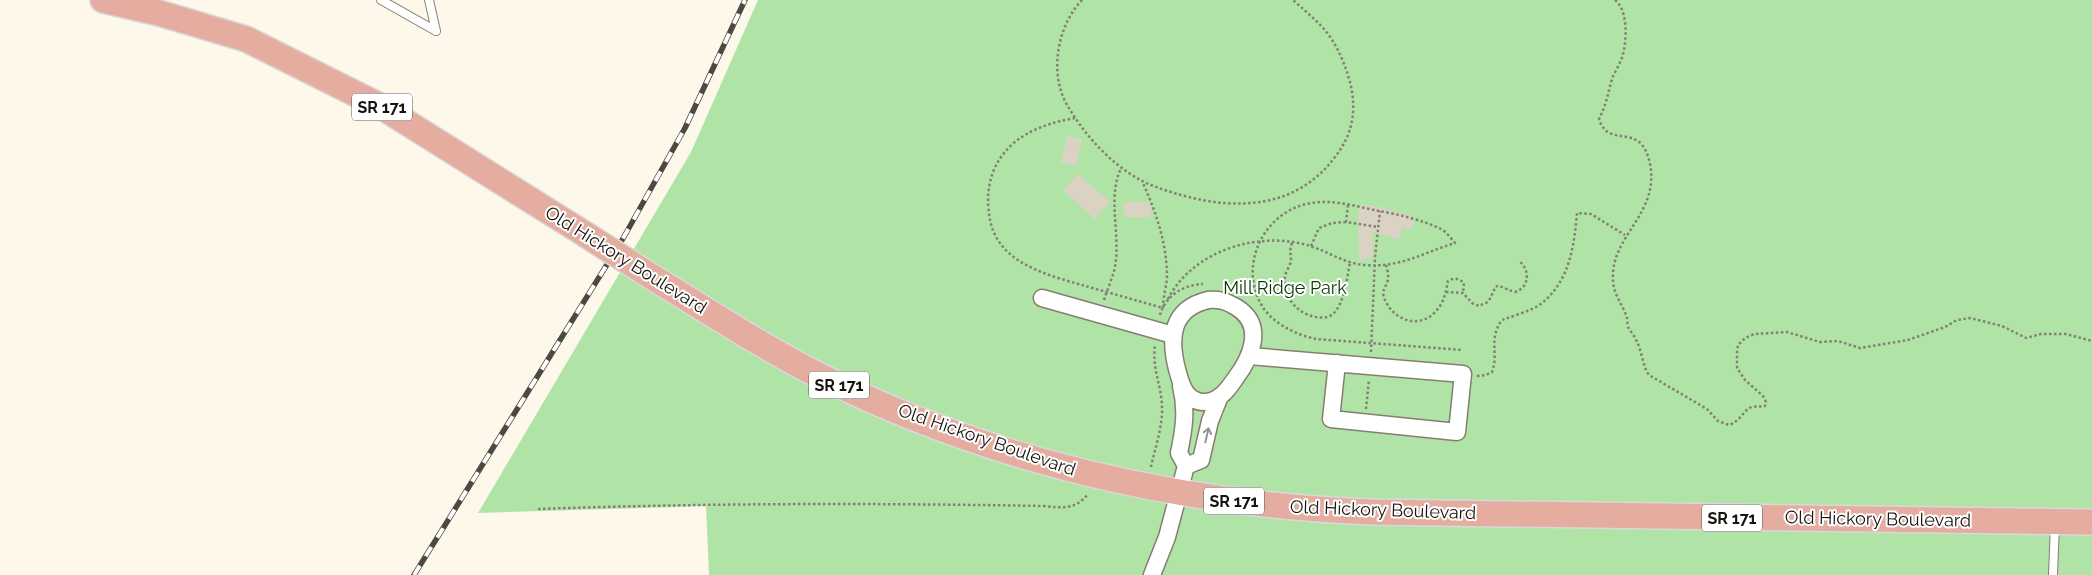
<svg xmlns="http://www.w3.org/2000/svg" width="2092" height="575" font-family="Raleway,sans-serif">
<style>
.green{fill:#afe4a6}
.building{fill:#dad2c3}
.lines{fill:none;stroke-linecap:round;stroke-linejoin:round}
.lane-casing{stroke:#867e70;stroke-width:10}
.street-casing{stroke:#867e70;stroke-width:19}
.primary-casing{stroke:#dad9d9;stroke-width:28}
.path{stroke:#837f76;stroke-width:2.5;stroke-dasharray:2.5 2.5;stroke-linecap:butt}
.lane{stroke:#fff;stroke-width:8}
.street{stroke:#fff;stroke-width:16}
.primary{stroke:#e5aca0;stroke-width:25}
.rail-casing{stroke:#4d4942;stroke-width:5.5}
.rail{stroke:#fff;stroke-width:4;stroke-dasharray:11;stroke-linecap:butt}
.primary-bridge-casing{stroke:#dad9d9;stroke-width:28;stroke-linecap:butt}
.primary-bridge{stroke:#e5aca0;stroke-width:25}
.oneway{stroke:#979593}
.labels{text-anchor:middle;stroke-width:4;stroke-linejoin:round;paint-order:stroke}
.shield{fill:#fff;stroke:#5d5a57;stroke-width:1}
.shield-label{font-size:16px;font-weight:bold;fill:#17140f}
.street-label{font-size:18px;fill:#17140f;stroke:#fff}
.park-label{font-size:18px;fill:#0c3606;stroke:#fff}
</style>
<rect width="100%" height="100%" fill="#fef8eb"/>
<path class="green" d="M 758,0 L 2092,0 L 2092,575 L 709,575 L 706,506 L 478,513 L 691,152 Z"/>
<path class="building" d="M 1067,136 L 1082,139 L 1076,166 L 1061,163 Z
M 1078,174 L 1110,202 L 1095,219 L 1063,191 Z
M 1124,202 L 1151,202 L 1151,217 L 1124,217 Z
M 1360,205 L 1376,206 L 1415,217 L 1412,230 L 1402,228 L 1399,240 L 1373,232 L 1373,256 L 1359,262 L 1358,214 Z"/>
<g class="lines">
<g class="lane-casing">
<path id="lane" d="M 381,0 L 436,31
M 429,0 L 436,31
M 2053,575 L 2055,525"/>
</g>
<g class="street-casing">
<path id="street" d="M 1042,298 L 1173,335
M 1208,300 C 1219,299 1226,301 1236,307 C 1266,325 1251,358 1235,379 C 1228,389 1220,401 1206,402 C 1186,403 1181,385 1177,369 C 1169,338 1171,309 1208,300 Z
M 1250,356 L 1463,374 L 1457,432 L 1331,419 L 1337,363
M 1186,466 L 1201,460 L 1210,421 L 1220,396
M 1152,575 L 1167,537 L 1186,466 L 1179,453 C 1184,429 1187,410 1181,386"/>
</g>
<g class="primary-casing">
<path id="primary" d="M 103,0 L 159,13 L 246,39 L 382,107 L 588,236
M 649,275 C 704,309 758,344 816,374 C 989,461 1180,505 1372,512 L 2092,522"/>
</g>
<path class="path" d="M 1082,0 C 1058,25 1049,71 1066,103 C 1082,131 1104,157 1132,175 C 1147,185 1164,190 1181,195 C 1238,211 1297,208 1335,157 C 1353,134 1357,110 1350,82 C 1345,65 1339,49 1328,34 C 1318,21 1305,11 1293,0
M 1615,0 C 1628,10 1627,39 1623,54 C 1621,63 1615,71 1612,79 C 1608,93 1606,106 1599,119 C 1609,151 1641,119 1650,164 C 1660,214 1610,236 1613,280 C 1613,293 1622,304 1626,315 C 1628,319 1627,323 1628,327 C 1630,331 1634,335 1636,340 C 1642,350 1643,368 1649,375 L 1707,409 L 1718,421 L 1729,425 C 1741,421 1744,409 1752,407 C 1756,406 1760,407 1765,406 L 1766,402 L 1763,396 L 1745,380 L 1737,368 L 1737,351 L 1738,345 L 1745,338 L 1754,334 L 1787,332 L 1820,342 L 1838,341 L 1860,348 L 1908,340 L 1945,327 L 1957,320 L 1970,318 L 2002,326 L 2026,338 L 2041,334 L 2066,334 L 2092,341
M 1075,118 C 1041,124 1007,137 993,172 C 988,186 987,199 989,213 C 994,264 1048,275 1089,287 C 1114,294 1138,301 1163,308 C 1163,298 1166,288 1167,278 C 1167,243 1156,212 1142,181
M 1348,205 L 1346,222 L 1378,227
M 1292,243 C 1289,250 1291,254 1291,261 C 1290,266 1286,271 1285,276 C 1282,296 1297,314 1316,317 C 1323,318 1329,318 1334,313 C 1345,301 1347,278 1350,262
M 1311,246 L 1319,228 L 1332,223 L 1346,222
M 1386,265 C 1387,269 1389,275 1388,280 C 1385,289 1380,292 1386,302 C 1396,322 1422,329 1437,310 C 1444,302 1446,291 1448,281 C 1454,277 1460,279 1464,283 L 1463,293
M 1446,292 L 1463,293 L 1472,303 L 1479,306 L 1488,302 C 1500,281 1491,284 1515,292 C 1529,288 1531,270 1519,261
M 1168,299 C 1193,250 1260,230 1310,246 C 1329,252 1344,263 1364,265 C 1401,268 1422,253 1455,243 C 1451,238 1446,232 1441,229 C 1425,221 1398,214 1379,211 C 1358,207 1333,199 1311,203 C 1263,211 1236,268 1264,309 C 1276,325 1297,335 1316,339 L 1463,350
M 1104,300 C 1108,287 1115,273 1116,260 C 1119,229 1108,196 1121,168
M 1160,315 C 1166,295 1183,285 1203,284
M 1371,352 L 1375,257 L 1380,211
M 1477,376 L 1486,375 L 1492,372 C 1499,353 1488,339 1502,320 C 1513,316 1527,312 1538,306 C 1569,284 1574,248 1577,213 L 1591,214 L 1625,235
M 1366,409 L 1369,380
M 1151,467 C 1155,448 1163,426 1162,406 C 1161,383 1152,370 1155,345
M 538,509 C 707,503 875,503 1044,506 C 1063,508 1075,510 1088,494"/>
<use href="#lane" class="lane"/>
<use href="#street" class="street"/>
<use href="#primary" class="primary"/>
<g class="rail-casing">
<path id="rail" d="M 414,575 L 621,242 L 685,128 L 745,0"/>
</g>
<use href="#rail" class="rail"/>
<g class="primary-bridge-casing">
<path id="primary-bridge" d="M 588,236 L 649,275"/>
</g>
<use href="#primary-bridge" class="primary-bridge"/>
</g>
<defs><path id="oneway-shaft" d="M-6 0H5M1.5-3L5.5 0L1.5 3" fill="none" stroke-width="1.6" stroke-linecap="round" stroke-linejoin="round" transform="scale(1.25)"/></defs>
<use class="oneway" href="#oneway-shaft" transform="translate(1207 435) rotate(-77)"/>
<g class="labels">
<g class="shield">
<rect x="352" y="93.5" width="60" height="27" rx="4"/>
<rect x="809" y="371.5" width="60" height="27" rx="4"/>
<rect x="1204" y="487.5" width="60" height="27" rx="4"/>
<rect x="1702" y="504.5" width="60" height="27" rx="4"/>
</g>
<g class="shield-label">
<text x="382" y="113">SR 171</text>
<text x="839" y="391">SR 171</text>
<text x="1234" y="507">SR 171</text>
<text x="1732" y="524">SR 171</text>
</g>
<g class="street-label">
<text transform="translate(626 260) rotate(32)" y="6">Old Hickory Boulevard</text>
<text transform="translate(987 440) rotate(19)" y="6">Old Hickory Boulevard</text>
<text transform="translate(1383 510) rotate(2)" y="6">Old Hickory Boulevard</text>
<text transform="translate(1878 519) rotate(1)" y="6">Old Hickory Boulevard</text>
</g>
<g class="park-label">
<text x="1285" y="294">Mill Ridge Park</text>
</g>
</g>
</svg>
